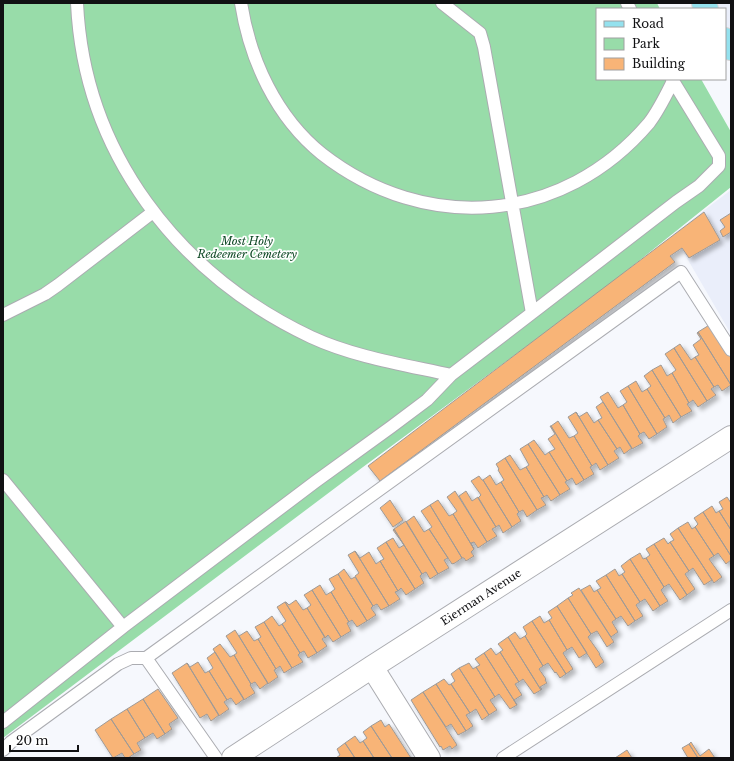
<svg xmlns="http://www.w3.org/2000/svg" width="734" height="761" font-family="'Libre Baskerville',serif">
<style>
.built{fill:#eaeefa}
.green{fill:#98dca9}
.building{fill:#f8b477;stroke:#9e9a97;filter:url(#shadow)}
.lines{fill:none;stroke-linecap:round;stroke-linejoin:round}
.service-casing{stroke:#abacb1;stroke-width:14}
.minor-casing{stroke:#abacb1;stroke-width:24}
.primary-casing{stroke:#d4d4d5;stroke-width:24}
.service{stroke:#fff;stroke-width:12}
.minor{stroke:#fff;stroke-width:22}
.primary{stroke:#94e1ee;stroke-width:22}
.labels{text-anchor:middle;stroke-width:3.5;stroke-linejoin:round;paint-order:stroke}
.park-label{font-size:11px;font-style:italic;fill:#0c4723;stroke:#fff}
.street-label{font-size:11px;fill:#111113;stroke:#fff}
</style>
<defs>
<filter id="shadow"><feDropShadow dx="3.5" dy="3.5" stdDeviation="2" flood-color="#0004"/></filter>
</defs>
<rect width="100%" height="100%" fill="#f6f8fd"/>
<path class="built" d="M 703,3 L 731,3 L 731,49 L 725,39 L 725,9 L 707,9 Z
M 731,190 L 731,334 L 673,234 Z"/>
<path class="green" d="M 3,3 L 657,3 L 660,9 L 597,9 L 597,79 L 701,79 L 731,132 L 731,187 L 600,292 L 363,467 L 3,738 Z"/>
<path class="building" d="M 704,212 L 720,240 L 689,258 L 682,248 L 670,256 L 675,262 L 380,481 L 368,466 Z
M 731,213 L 731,232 L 723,237 L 720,231 L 725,227 L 720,220 Z
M 711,324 L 731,357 L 731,385 L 698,332 Z
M 698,332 L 731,385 L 722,391 L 718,385 L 714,387 L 695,357 L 699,355 L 693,345 L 701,339 L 697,333 Z
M 680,344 L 691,360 L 695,357 L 714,387 L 711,389 L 716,395 L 707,401 L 674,348 Z
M 674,348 L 707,401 L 698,407 L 693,400 L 689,403 L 672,373 L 676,370 L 665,354 Z
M 661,365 L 667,376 L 672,373 L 689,403 L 687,404 L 692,411 L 681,417 L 652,370 Z
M 652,370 L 681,417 L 673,423 L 669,415 L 665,418 L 647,389 L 651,386 L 644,376 Z
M 636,381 L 642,392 L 647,389 L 665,418 L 663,419 L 667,427 L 657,434 L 628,386 Z
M 628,386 L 657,434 L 649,439 L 644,432 L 640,434 L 623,405 L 627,402 L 620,391 Z
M 608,392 L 618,408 L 623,405 L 640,434 L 638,436 L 643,443 L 632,449 L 600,397 Z
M 603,402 L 632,448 L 624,454 L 620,447 L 617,449 L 598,420 L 602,418 L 596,407 Z
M 576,412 L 608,465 L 600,470 L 596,463 L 592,466 L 574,436 L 578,433 L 568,417 Z
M 576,412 L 579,417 L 587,412 L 594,423 L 598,420 L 617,449 L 614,451 L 619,458 L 608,465 Z
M 558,421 L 569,438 L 574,436 L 592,466 L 590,467 L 594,474 L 584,480 L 551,426 Z
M 550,426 L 551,426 L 584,480 L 576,485 L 572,478 L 567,481 L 549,452 L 555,449 L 548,439 L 555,434 Z
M 534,440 L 545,455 L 549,452 L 567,481 L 565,482 L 570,489 L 560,495 L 528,444 Z
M 528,444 L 560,495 L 551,501 L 547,495 L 544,497 L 526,467 L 529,465 L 520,449 Z
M 510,455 L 520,470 L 526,467 L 544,497 L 541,498 L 546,505 L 537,510 L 505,458 Z
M 505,458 L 537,510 L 527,517 L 523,510 L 519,512 L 501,482 L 504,480 L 498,470 L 499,469 L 496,464 Z
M 490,475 L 496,485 L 501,482 L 519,512 L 517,514 L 521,521 L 512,527 L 483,480 Z
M 479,476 L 482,480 L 483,480 L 512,527 L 503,533 L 499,525 L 496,527 L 478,498 L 481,495 L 471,481 Z
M 455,491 L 487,542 L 478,548 L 474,542 L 471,543 L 474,549 L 453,514 L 457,511 L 447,497 Z
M 466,491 L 472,501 L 478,497 L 496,527 L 492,529 L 497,536 L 487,542 L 459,496 Z
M 727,497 L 731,503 L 731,530 L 719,511 L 723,509 L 719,502 Z
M 390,500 L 403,520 L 393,527 L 380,508 Z
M 438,500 L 449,516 L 453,514 L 474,549 L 471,552 L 474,556 L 466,561 L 464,558 L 462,558 L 430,505 Z
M 430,505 L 462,558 L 455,563 L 452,564 L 448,558 L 429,529 L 432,527 L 421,511 Z
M 712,506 L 716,513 L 719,511 L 731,530 L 731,556 L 703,512 Z
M 703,512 L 731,556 L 731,560 L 726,564 L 718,553 L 714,556 L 695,527 L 698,524 L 694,518 Z
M 414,516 L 424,532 L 429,529 L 448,558 L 444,560 L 449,568 L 438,574 L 406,522 Z
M 406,521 L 438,574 L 430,579 L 426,572 L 422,574 L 394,529 Z
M 688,522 L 692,529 L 695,527 L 714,556 L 709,559 L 722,577 L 714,583 L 678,528 Z
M 678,528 L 712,580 L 704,585 L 693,568 L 689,571 L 670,542 L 674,540 L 670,534 Z
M 394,529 L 422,574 L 420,576 L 424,583 L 415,589 L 386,542 L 393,538 L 399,548 L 404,545 L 393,530 Z
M 664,538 L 668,544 L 670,542 L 689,571 L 685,574 L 695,589 L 687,595 L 654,544 Z
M 386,542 L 415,589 L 406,595 L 401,588 L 398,591 L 380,561 L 384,559 L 377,548 Z
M 654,544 L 687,595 L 680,600 L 669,584 L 664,587 L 646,558 L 650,555 L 646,549 Z
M 355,551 L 360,558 L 369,552 L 376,564 L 380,561 L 398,591 L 395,592 L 400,599 L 389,606 Z
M 355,551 L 389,606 L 381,610 L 377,604 L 373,606 L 355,576 L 359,573 L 348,555 Z
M 640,553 L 643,559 L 646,558 L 664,587 L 661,590 L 668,601 L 660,606 L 630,559 Z
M 630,559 L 660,606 L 653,611 L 645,599 L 640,602 L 622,574 L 625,572 L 621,566 Z
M 344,569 L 351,579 L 355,577 L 373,606 L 371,608 L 376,615 L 367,621 L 338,574 Z
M 615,569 L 619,576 L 622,574 L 640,602 L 636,605 L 643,616 L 635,621 L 606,575 Z
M 338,574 L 367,621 L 357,627 L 352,620 L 349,622 L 331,592 L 335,589 L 329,579 Z
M 606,575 L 635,621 L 628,626 L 621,616 L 616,619 L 597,590 L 601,588 L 596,581 Z
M 320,585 L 326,595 L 331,592 L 349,622 L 347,623 L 351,631 L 341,637 L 312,590 Z
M 590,585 L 594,592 L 597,590 L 616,619 L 612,622 L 618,632 L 611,637 L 581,590 Z
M 579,588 L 614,642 L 607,647 L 597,631 L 591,634 L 568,598 L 573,595 L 571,593 Z
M 312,590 L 341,637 L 333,642 L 328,635 L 325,638 L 307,608 L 311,605 L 304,595 Z
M 568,598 L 591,634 L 588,637 L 600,654 L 599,654 L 604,662 L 596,668 L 557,606 Z
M 296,600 L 303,610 L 307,608 L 325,637 L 322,639 L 327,646 L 317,653 L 285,602 L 286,602 L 289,605 Z
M 285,602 L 317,653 L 308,658 L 304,651 L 300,653 L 282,624 L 286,621 L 277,607 Z
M 557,606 L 587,653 L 579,658 L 572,647 L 567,650 L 549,620 L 552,618 L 548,612 Z
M 272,616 L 279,626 L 282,624 L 300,653 L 298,655 L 303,662 L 292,668 L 264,622 Z
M 540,616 L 544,623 L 549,620 L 567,650 L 563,653 L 573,669 L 566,674 L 532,621 Z
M 532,621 L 566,674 L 560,678 L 556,672 L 555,673 L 548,663 L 543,666 L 525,636 L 527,634 L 523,627 Z
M 264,622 L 292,668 L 284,673 L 280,666 L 276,669 L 258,639 L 261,637 L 255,627 Z
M 235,630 L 268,683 L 260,689 L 255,682 L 251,684 L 234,655 L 237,653 L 226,636 Z
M 247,631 L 254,641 L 258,639 L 276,669 L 274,670 L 278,677 L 268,684 L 239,636 Z
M 515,632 L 520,639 L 525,636 L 543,666 L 539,669 L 546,679 L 545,680 L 547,683 L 540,687 L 542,689 L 541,690 L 508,637 Z
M 508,637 L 541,690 L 534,694 L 523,679 L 519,682 L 500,652 L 503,650 L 498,644 Z
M 220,644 L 230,657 L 234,655 L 251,684 L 250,685 L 255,693 L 244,700 L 213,649 Z
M 491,648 L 496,655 L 500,652 L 519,682 L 515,684 L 522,695 L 514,700 L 517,705 L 484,653 Z
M 215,652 L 244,699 L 236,705 L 231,698 L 227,700 L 209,671 L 213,668 L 207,658 Z
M 484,653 L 517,705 L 510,709 L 499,694 L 495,697 L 476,667 L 480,665 L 475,659 Z
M 198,662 L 205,673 L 209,671 L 227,700 L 224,702 L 229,709 L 219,716 L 187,663 L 190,667 Z
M 187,663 L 219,715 L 211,721 L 207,714 L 200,718 L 172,673 Z
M 469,663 L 473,669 L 476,667 L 495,697 L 490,700 L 497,710 L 489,715 L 459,668 Z
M 459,668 L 489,715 L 482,720 L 476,709 L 470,713 L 451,684 L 455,681 L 451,674 Z
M 444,679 L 449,685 L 451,684 L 470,713 L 466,715 L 473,726 L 466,731 L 436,684 Z
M 436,684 L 466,731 L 458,735 L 451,724 L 446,727 L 423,692 Z
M 158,689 L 178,718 L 169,724 L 172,729 L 165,734 L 143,699 Z
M 423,692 L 457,745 L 452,749 L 450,746 L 443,750 L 441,746 L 440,747 L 411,700 Z
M 143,699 L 165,734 L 157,739 L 153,733 L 145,738 L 127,709 Z
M 127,709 L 145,738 L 137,743 L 141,750 L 134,754 L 111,719 Z
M 111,719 L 134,754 L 128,758 L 125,758 L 122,753 L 113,758 L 95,730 Z
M 381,720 L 385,727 L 389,724 L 411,758 L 392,758 L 371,726 Z
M 371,726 L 392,758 L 374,758 L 363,741 L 367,738 L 363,732 Z
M 355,736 L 360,743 L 363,741 L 374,758 L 355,758 L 345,743 Z
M 691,742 L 700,756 L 709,749 L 715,758 L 698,758 L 689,744 Z
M 345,743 L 355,758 L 336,758 L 340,755 L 337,749 Z
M 689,744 L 698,758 L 688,758 L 682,748 Z
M 627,750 L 632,758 L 615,758 Z"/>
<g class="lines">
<g class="service-casing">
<path id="service" d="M 77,3 C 84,153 178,274 311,337 C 354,357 406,365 451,375 L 532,313 L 484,47 L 480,33 L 442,3
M 241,3 C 250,60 276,117 322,154 C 426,235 563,224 649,123 C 659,110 666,95 673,81 L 672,79
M 627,3 L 630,9
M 532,313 L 676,202 L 699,186 L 719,166 L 719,156 L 673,81
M 3,315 L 45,294 L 58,285 L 153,212
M 3,480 L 123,627
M 3,722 L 123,627 L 315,482 L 391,427 L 427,400 L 451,375
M 3,750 L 11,742 L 118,664 L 131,658 L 146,658
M 216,758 L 146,658 L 681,272 L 731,350
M 503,758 L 731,610"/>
</g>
<g class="minor-casing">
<path id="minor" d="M 372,667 L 429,758
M 233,758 L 372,667 L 731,437"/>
</g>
<g class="primary-casing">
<path id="primary" d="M 703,3 L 707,9
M 725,39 L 731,49"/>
</g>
<use href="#service" class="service"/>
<use href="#minor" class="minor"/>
<use href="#primary" class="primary"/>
</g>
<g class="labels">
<g class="park-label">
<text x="247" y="245">Most Holy<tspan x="247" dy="13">Redeemer Cemetery</tspan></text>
</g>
<g class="street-label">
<text transform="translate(481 597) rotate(-33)" y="4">Eierman Avenue</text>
</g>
</g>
<rect width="734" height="761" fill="none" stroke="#111113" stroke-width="8"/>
<rect x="596" y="8" width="130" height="72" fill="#ffffff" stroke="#a0a0a1"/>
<rect x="604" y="21" width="20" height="6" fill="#94e1ee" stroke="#a0a0a1"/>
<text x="632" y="28" font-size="12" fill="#111113">Road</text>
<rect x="604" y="38" width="20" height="12" fill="#98dca9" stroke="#a0a0a1"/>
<text x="632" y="48" font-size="12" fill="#111113">Park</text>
<rect x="604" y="58" width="20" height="12" fill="#f8b477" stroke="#a0a0a1"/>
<text x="632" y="68" font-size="12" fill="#111113">Building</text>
<path d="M10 745v6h68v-6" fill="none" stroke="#111113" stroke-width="2"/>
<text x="16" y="745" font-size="12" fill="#111113" stroke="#ffffff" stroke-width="3" paint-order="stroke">20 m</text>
</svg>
